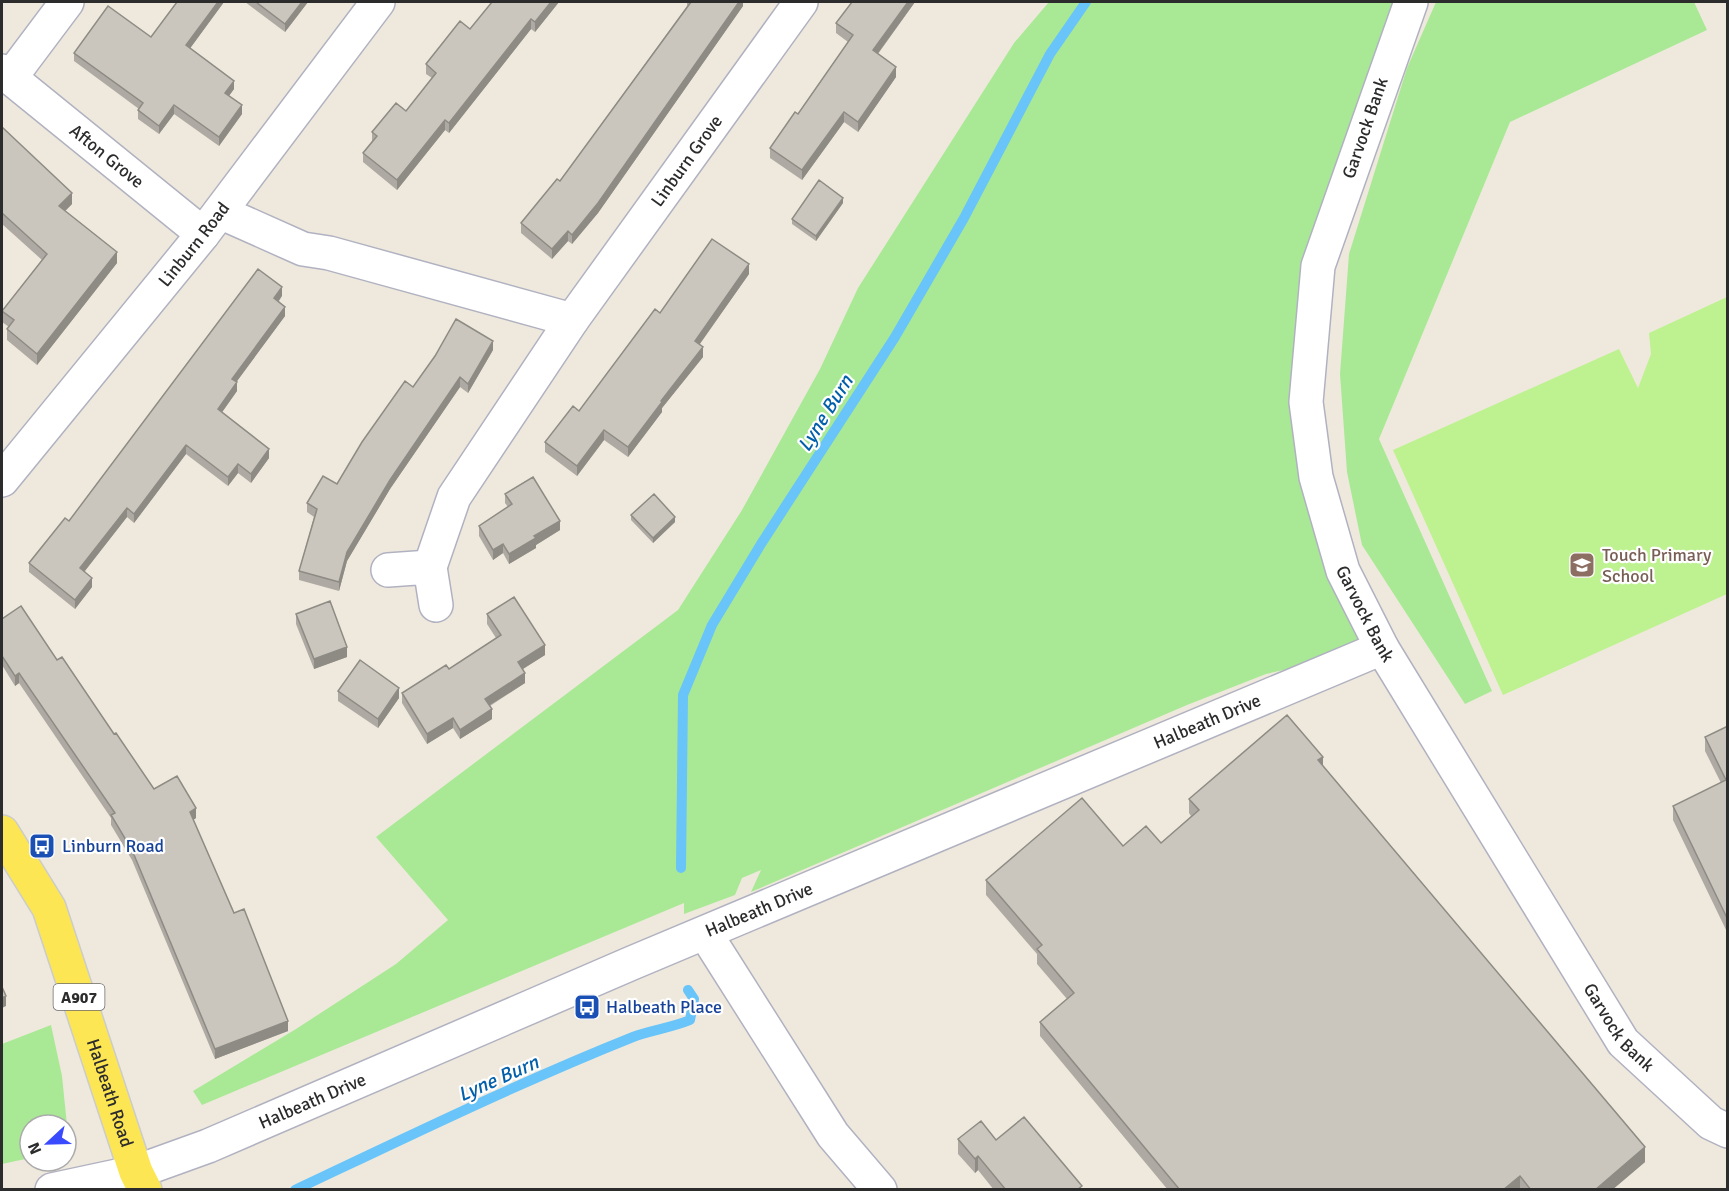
<svg xmlns="http://www.w3.org/2000/svg" width="1729" height="1191" font-family="Signika,sans-serif">
<style>
.green{fill:#a9e995}
.pitch{fill:#bef290}
.lines{fill:none;stroke-linecap:round;stroke-linejoin:round}
.stream{stroke:#68c4f9;stroke-width:10}
.street-casing{stroke:#b1b2c1;stroke-width:36}
.secondary-casing{stroke:#b1b2c1;stroke-width:36}
.primary-casing{stroke:#ccc;stroke-width:36}
.street{stroke:#fff;stroke-width:33}
.secondary{stroke:#fff;stroke-width:33}
.primary{stroke:#fce654;stroke-width:33}
.wall{fill:#aeaaa3}
.shaded-wall{fill:#8d8b84}
.building{fill:#cac6bd;stroke:#8d8b84;stroke-width:1.5}
.labels{text-anchor:middle;stroke-width:4.5;stroke-linejoin:round;paint-order:stroke}
.shield{fill:#fff;stroke:#6b6b6b;stroke-width:1.5}
.shield-label{font-size:16px;font-weight:bold;fill:#2c2c2c}
.street-label{font-size:18px;fill:#2c2c2c;stroke:#fff}
.education-label{font-size:18px;fill:#785e54;stroke:#fff;text-anchor:start}
.transit-label{font-size:18px;fill:#164399;stroke:#fff;text-anchor:start}
.water-label{font-size:20px;font-style:italic;fill:#025faa;stroke:#fff}
</style>
<rect width="100%" height="100%" fill="#efe9dd"/>
<path class="green" d="M 1049,2 L 1414,2 L 1318,266 L 1306,402 L 1382,648 L 1266,674 L 1187,705 L 751,892 L 761,870 L 742,878 L 735,895 L 684,914 L 684,903 L 202,1105 L 193,1091 L 296,1029 L 396,964 L 448,920 L 376,837 L 678,610 L 742,510 L 820,369 L 858,288 L 1014,43 Z
M 1436,2 L 1694,2 L 1707,30 L 1510,122 L 1379,439 L 1492,691 L 1465,704 L 1362,545 L 1347,472 L 1340,374 L 1349,254 L 1407,68 Z
M 51,1025 L 62,1076 L 67,1125 L 66,1129 L 66,1125 L 30,1125 L 30,1158 L 2,1164 L 2,1044 Z"/>
<path class="pitch" d="M 1727,297 L 1727,594 L 1503,695 L 1393,450 L 1619,349 L 1638,388 L 1651,354 L 1649,333 Z"/>
<g class="lines">
<path class="stream" d="M 681,868 L 683,695 L 712,625 L 761,544 L 895,337 L 964,218 L 1050,54 L 1086,2
M 295,1190 C 407,1137 518,1083 633,1037 C 651,1030 671,1028 690,1020 L 694,999 L 688,990"/>
<g class="street-casing">
<g id="street">
<path id="s1" d="M 2,71 L 203,234"/>
<path d="M 10,78 L 67,2"/>
<path d="M 220,212 L 303,249 L 329,253 L 572,320"/>
<path id="s2" d="M 430,567 L 454,497 L 572,320 L 801,2"/>
<path d="M 388,570 L 430,567 L 436,605"/>
<path d="M 705,933 L 833,1135 L 880,1190"/>
</g>
</g>
<g class="secondary-casing">
<g id="secondary">
<path id="s3" d="M 1411,2 L 1318,266 L 1306,402 L 1316,477 L 1343,571 L 1382,648 L 1623,1042 L 1711,1123 L 1728,1131"/>
<path id="s4" d="M 2,480 L 203,234 L 378,2"/>
<path id="s5" d="M 52,1190 L 136,1172 L 208,1146 L 632,963 L 1382,648"/>
</g>
</g>
<g class="primary-casing">
<g id="primary">
<path id="s6" d="M 2,832 L 49,908 L 136,1172 L 145,1190"/>
</g>
</g>
<use href="#street" class="street"/>
<use href="#secondary" class="secondary"/>
<use href="#primary" class="primary"/>
</g>
<path class="wall" d="M 224,2 L 190,48 L 234,89 L 229,96 L 242,114 L 219,146 L 174,114 L 159,134 L 138,119 L 138,110 L 139,109 L 74,61 L 74,53 L 151,37 Z
M 245,2 L 308,2 L 285,32 Z
M 559,2 L 535,32 L 531,29 L 449,133 L 445,130 L 397,190 L 363,162 L 363,153 L 372,141 L 372,132 L 406,111 L 432,78 L 426,74 L 426,64 L 470,29 Z
M 687,2 L 743,2 L 743,6 L 598,213 L 572,244 L 568,241 L 552,259 L 521,233 L 521,223 L 560,181 L 687,6 Z
M 915,2 L 878,54 L 896,77 L 858,132 L 844,122 L 802,180 L 770,158 L 770,148 L 798,114 L 848,42 L 836,33 L 836,23 Z
M 2,127 L 72,204 L 65,211 L 117,263 L 37,365 L 7,340 L 7,329 L 9,327 L 2,322 L 2,311 L 42,260 L 2,224 Z
M 843,203 L 816,241 L 792,224 L 792,219 Z
M 749,274 L 699,344 L 703,357 L 662,408 L 662,412 L 628,457 L 604,440 L 577,476 L 545,452 L 545,442 L 579,411 L 660,313 Z
M 282,296 L 279,301 L 285,316 L 236,382 L 237,391 L 222,412 L 269,458 L 251,483 L 238,473 L 228,486 L 186,454 L 134,523 L 127,517 L 85,571 L 92,587 L 75,609 L 29,572 L 29,563 Z
M 493,350 L 468,393 L 460,387 L 390,489 L 347,561 L 339,591 L 299,580 L 299,571 L 314,517 L 307,512 L 307,503 L 337,484 L 413,387 Z
M 505,494 L 560,530 L 536,545 L 536,548 L 509,564 L 503,553 L 493,560 L 479,536 L 479,526 L 508,507 L 505,503 Z
M 631,515 L 675,522 L 653,543 L 631,520 Z
M 296,614 L 347,657 L 314,669 L 296,624 Z
M 487,614 L 545,655 L 523,669 L 525,683 L 490,706 L 492,719 L 460,739 L 453,728 L 427,744 L 402,703 L 402,693 L 449,669 L 496,638 L 487,624 Z
M 2,619 L 57,660 L 154,789 L 196,818 L 193,820 L 234,913 L 288,1031 L 215,1059 L 132,860 L 111,825 L 111,818 L 19,683 L 15,686 L 2,665 Z
M 338,691 L 399,698 L 378,728 L 338,701 Z
M 1728,726 L 1728,934 L 1673,820 L 1673,806 L 1721,783 L 1705,751 L 1705,737 Z
M 1323,766 L 1645,1162 L 1612,1190 L 1168,1190 L 1040,1036 L 1040,1022 L 1067,999 L 1037,964 L 1037,954 L 986,895 L 986,880 L 1123,846 L 1161,843 L 1191,816 L 1189,813 L 1189,799 Z
M 958,1139 L 996,1140 L 1082,1190 L 994,1190 L 978,1170 L 975,1173 L 958,1154 Z"/>
<path class="shaded-wall" d="M 218,2 L 224,2 L 186,54 L 186,45 Z
M 302,2 L 308,2 L 285,32 L 285,24 Z
M 551,2 L 559,2 L 535,32 L 535,22 Z
M 739,2 L 743,2 L 743,6 L 598,213 L 572,244 L 572,235 Z
M 908,2 L 915,2 L 873,60 L 873,50 Z
M 531,19 L 531,29 L 449,133 L 449,123 Z
M 896,67 L 896,77 L 858,132 L 858,122 Z
M 234,81 L 234,89 L 225,101 L 225,93 Z
M 174,105 L 174,114 L 159,134 L 159,126 Z
M 242,105 L 242,114 L 219,146 L 219,137 Z
M 844,112 L 844,122 L 802,180 L 802,170 Z
M 445,120 L 445,130 L 397,190 L 397,180 Z
M 72,193 L 72,204 L 59,217 L 59,206 Z
M 843,198 L 843,203 L 816,241 L 816,236 Z
M 568,231 L 568,241 L 552,259 L 552,249 Z
M 117,252 L 117,263 L 37,365 L 37,354 Z
M 749,264 L 749,274 L 695,351 L 695,341 Z
M 282,287 L 282,296 L 274,307 L 274,298 Z
M 285,307 L 285,316 L 232,388 L 232,379 Z
M 493,341 L 493,350 L 468,393 L 468,384 Z
M 703,347 L 703,357 L 662,408 L 662,412 L 628,457 L 628,447 L 661,401 Z
M 460,377 L 460,387 L 390,489 L 347,561 L 339,591 L 339,582 L 347,552 L 390,480 Z
M 237,382 L 237,391 L 218,418 L 218,409 Z
M 604,430 L 604,440 L 577,476 L 577,466 Z
M 186,445 L 186,454 L 134,523 L 134,514 Z
M 269,449 L 269,458 L 251,483 L 251,474 Z
M 238,464 L 238,473 L 228,486 L 228,477 Z
M 127,508 L 127,517 L 80,577 L 80,568 Z
M 675,517 L 675,522 L 653,543 L 653,538 Z
M 560,521 L 560,530 L 536,545 L 536,548 L 509,564 L 509,554 L 534,536 Z
M 503,544 L 503,553 L 493,560 L 493,550 Z
M 92,578 L 92,587 L 75,609 L 75,600 Z
M 545,645 L 545,655 L 518,672 L 518,662 Z
M 347,647 L 347,657 L 314,669 L 314,659 Z
M 19,673 L 19,683 L 15,686 L 15,676 Z
M 525,673 L 525,683 L 485,708 L 485,699 Z
M 399,688 L 399,698 L 378,728 L 378,719 Z
M 492,709 L 492,719 L 460,739 L 460,730 Z
M 453,718 L 453,728 L 427,744 L 427,734 Z
M 1323,757 L 1323,771 L 1318,760 Z
M 196,808 L 196,818 L 190,822 L 190,812 Z
M 6,996 L 6,1006 L 2,1008 L 2,998 Z
M 288,1021 L 288,1031 L 215,1059 L 215,1049 Z
M 1645,1147 L 1645,1162 L 1612,1190 L 1595,1190 Z
M 978,1156 L 978,1170 L 975,1173 L 975,1159 Z
M 1520,1176 L 1520,1190 L 1503,1190 Z"/>
<path class="building" d="M 177,2 L 218,2 L 186,45 L 234,81 L 225,93 L 242,105 L 219,137 L 174,105 L 159,126 L 138,110 L 143,103 L 74,53 L 108,6 L 151,37 Z
M 256,2 L 302,2 L 285,24 Z
M 492,2 L 551,2 L 535,22 L 531,19 L 449,123 L 445,120 L 397,180 L 363,153 L 377,136 L 372,132 L 396,103 L 406,111 L 436,73 L 426,64 L 460,21 L 470,29 Z
M 691,2 L 739,2 L 598,203 L 572,235 L 568,231 L 552,249 L 521,223 L 557,179 L 560,181 Z
M 852,2 L 908,2 L 873,50 L 896,67 L 858,122 L 844,112 L 802,170 L 770,148 L 795,112 L 798,114 L 853,35 L 836,23 Z
M 2,127 L 72,193 L 59,206 L 117,252 L 37,354 L 7,329 L 14,320 L 2,311 L 47,254 L 2,213 Z
M 819,180 L 843,198 L 816,236 L 792,219 Z
M 712,239 L 749,264 L 695,341 L 703,347 L 661,401 L 662,402 L 628,447 L 604,430 L 577,466 L 545,442 L 573,406 L 579,411 L 655,309 L 660,313 Z
M 258,269 L 282,287 L 274,298 L 285,307 L 232,379 L 237,382 L 218,409 L 269,449 L 251,474 L 238,464 L 228,477 L 186,445 L 134,514 L 127,508 L 80,568 L 92,578 L 75,600 L 29,563 L 65,518 L 69,521 Z
M 456,319 L 493,341 L 468,384 L 460,377 L 390,480 L 347,552 L 339,582 L 299,571 L 317,509 L 307,503 L 323,476 L 337,484 L 362,442 L 405,381 L 413,387 L 435,356 Z
M 533,477 L 560,521 L 534,536 L 536,538 L 509,554 L 503,544 L 493,550 L 479,526 L 512,504 L 505,494 Z
M 654,494 L 675,517 L 653,538 L 631,515 Z
M 514,597 L 545,645 L 518,662 L 525,673 L 485,699 L 492,709 L 460,730 L 453,718 L 427,734 L 402,693 L 446,665 L 449,669 L 501,635 L 487,614 Z
M 330,601 L 347,647 L 314,659 L 296,614 Z
M 21,606 L 57,660 L 62,657 L 114,734 L 116,733 L 154,789 L 177,776 L 196,808 L 190,812 L 234,913 L 244,909 L 288,1021 L 215,1049 L 132,850 L 111,815 L 115,813 L 19,673 L 15,676 L 2,656 L 2,619 Z
M 360,660 L 399,688 L 378,719 L 338,691 Z
M 1287,715 L 1323,757 L 1318,760 L 1645,1147 L 1595,1190 L 1531,1190 L 1520,1176 L 1503,1190 L 1180,1190 L 1040,1022 L 1074,993 L 1037,949 L 1042,945 L 986,880 L 1082,798 L 1123,846 L 1146,826 L 1161,843 L 1199,810 L 1189,799 Z
M 1728,726 L 1728,920 L 1673,806 L 1726,780 L 1705,737 Z
M 2,987 L 6,996 L 2,998 Z
M 1024,1117 L 1082,1186 L 1077,1190 L 1006,1190 L 978,1156 L 975,1159 L 958,1139 L 981,1121 L 996,1140 Z"/>
<defs>
<g id="school-square" transform="scale(1.35)"><rect x="-9" y="-9" width="18" height="18" rx="4" fill="#8d6e63" stroke="#fff"/><path d="M0-5L7-2L0 1L-7-2ZM-4 1L0 2.5L4 1V4Q0 6-4 4Z" fill="#fff"/></g>
<g id="bus-square" transform="scale(1.35)"><rect x="-9" y="-9" width="18" height="18" rx="4" fill="#1a4fb4" stroke="#fff"/><path d="M-5-6H5V4H4V6H2V4H-2V6H-4V4H-5ZM-3.5-4V0h7V-4ZM-3.5 1.2v1.5H-2V1.2ZM2 1.2v1.5H3.5V1.2Z" fill="#fff"/></g>
</defs>
<g fill-rule="evenodd">
<use href="#school-square" x="1582" y="565"/>
<use href="#bus-square" x="42" y="846"/>
<use href="#bus-square" x="587" y="1007"/>
</g>
<g class="labels">
<rect class="shield" x="53.5" y="984" width="51" height="26" rx="4.5"/>
<g class="shield-label">
<text x="79" y="1003">A907</text>
</g>
<g class="street-label">
<text transform="translate(1365 128) rotate(-71)" y="6">Garvock Bank</text>
<text dy="6" stroke="none"><textPath href="#s1" startOffset="135">Afton Grove</textPath></text>
<text dy="6" stroke="none"><textPath href="#s2" startOffset="483">Linburn Grove</textPath></text>
<text dy="6" stroke="none"><textPath href="#s4" startOffset="304">Linburn Road</textPath></text>
<text dy="6" stroke="none"><textPath href="#s3" startOffset="638">Garvock Bank</textPath></text>
<text dy="6" stroke="none"><textPath href="#s5" startOffset="1248">Halbeath Drive</textPath></text>
<text dy="6" stroke="none"><textPath href="#s5" startOffset="762">Halbeath Drive</textPath></text>
<text dy="6" stroke="none"><textPath href="#s3" startOffset="1124">Garvock Bank</textPath></text>
<text dy="6" stroke="none"><textPath href="#s6" startOffset="284">Halbeath Road</textPath></text>
<text dy="6" stroke="none"><textPath href="#s5" startOffset="276">Halbeath Drive</textPath></text>
</g>
<g class="education-label">
<text x="1602" y="561">Touch Primary<tspan x="1602" dy="21">School</tspan></text>
</g>
<g class="transit-label">
<text x="62" y="852">Linburn Road</text>
<text x="606" y="1013">Halbeath Place</text>
</g>
<g class="water-label">
<text transform="translate(825 413) rotate(-58)" y="7">Lyne Burn</text>
<text transform="translate(498 1078) rotate(-24)" y="7">Lyne Burn</text>
</g>
</g>
<rect width="1729" height="1191" fill="none" stroke="#2c2c2c" stroke-width="6"/>
<g transform="translate(48 1143) rotate(248)"><circle r="28" fill="#ffffff" stroke="#ababab" stroke-width="1.5"/>
<path d="M0-4.5L10 22L0 15L-10 22Z" fill="#3a4bff"/>
<text y="-9" font-size="16" font-weight="bold" text-anchor="middle" fill="#2c2c2c">N</text>
</g>
</svg>
